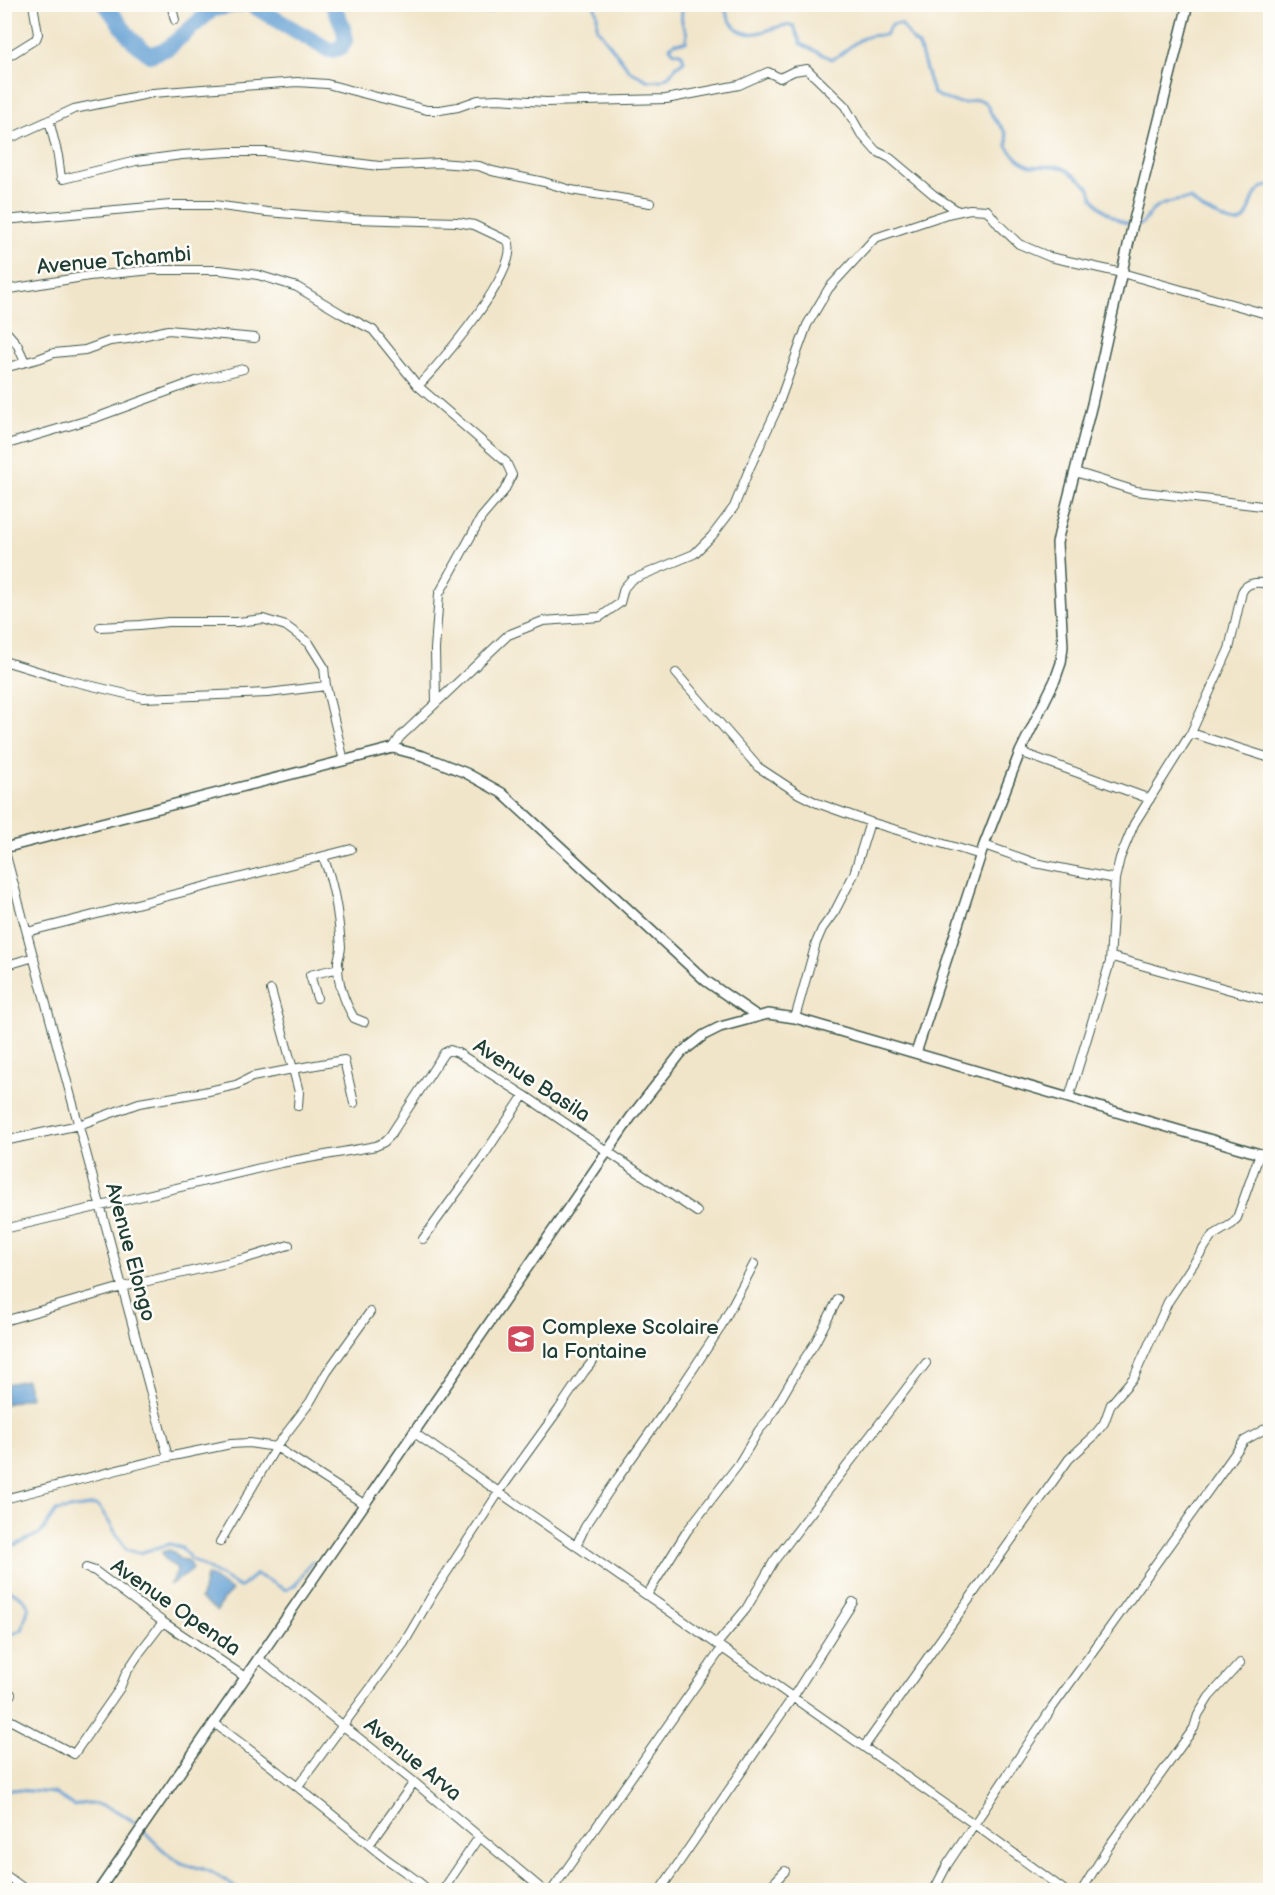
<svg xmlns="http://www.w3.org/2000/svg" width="1275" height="1895" font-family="'Balsamiq Sans',sans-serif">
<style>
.water{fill:#629fd3;stroke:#406e84;stroke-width:1.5}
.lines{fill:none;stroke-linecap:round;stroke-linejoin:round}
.stream{stroke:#629fd3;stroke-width:3}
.river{stroke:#629fd3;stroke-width:16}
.minor-casing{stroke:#3e564a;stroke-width:10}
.tertiary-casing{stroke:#3e564a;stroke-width:12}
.minor{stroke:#fff;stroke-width:8}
.tertiary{stroke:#fff;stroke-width:9}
.labels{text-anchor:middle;stroke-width:5;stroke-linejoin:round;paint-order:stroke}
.street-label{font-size:21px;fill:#1f3d34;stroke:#fdfcf7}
.poi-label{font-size:21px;fill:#1f3d34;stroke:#fdfcf7;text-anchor:start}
</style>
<rect width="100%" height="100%" fill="#fdfcf7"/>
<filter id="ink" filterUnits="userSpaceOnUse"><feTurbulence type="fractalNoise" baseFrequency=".0167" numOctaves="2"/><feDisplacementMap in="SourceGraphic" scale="12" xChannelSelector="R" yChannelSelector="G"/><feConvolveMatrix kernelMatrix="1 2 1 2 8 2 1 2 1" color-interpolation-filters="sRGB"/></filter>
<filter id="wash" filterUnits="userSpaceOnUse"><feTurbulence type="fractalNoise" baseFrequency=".008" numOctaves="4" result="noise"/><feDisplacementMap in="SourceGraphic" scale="24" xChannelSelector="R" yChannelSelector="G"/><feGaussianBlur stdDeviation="1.35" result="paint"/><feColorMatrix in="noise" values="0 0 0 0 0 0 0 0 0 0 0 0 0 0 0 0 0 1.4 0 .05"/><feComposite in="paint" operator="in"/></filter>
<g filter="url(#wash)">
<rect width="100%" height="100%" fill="#f1e5c9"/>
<path class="water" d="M 26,1380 L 31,1397 L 6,1404 L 5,1384 Z
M 169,1550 L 174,1552 L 179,1559 C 187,1560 190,1560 192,1569 L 186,1575 L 169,1585 L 177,1572 L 176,1567 C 169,1563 164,1561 162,1552 Z
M 208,1575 L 232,1591 L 223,1600 L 217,1611 L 200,1599 L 203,1592 L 206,1576 Z"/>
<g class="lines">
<path class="stream" d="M 594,4 L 597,14 L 597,28 L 630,71 L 649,81 L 661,80 L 669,76 L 676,67 L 684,61 L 682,54 L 673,51 L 670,47 L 674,43 L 686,42 L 687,33 C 680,22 681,16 683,4
M 723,4 C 726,10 727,17 731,22 C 749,49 776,20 794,26 L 801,44 L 832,59 C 845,54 853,41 866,37 C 872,35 879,35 885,35 L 891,25 L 901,24 L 912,40 L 919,46 L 933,93 C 942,99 955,103 965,103 C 970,102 974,99 979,100 C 987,101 988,107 991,113 C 996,125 1010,129 1007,146 C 1012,153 1022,164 1031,166 C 1043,168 1056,163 1067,170 C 1073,175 1084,181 1089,187 C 1091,190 1091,193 1092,196 C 1099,209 1121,225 1136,225 C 1144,226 1147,216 1152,211 C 1161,202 1179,200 1191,199 C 1199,209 1207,211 1218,216 C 1222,218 1226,221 1231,222 C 1257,229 1244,186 1270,186
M 4,1568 L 11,1547 L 41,1533 L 56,1511 L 96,1505 L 100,1508 L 126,1549 L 139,1553 L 170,1544 L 182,1548 L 190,1558 L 239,1587 L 241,1587 L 256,1574 L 286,1590 L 295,1585 L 312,1561
M 4,1586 C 14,1594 23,1595 29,1606 L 22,1630 L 4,1637
M 4,1789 L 54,1793 L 74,1806 C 87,1802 92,1802 106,1807 C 140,1818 149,1842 176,1860 C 184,1866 193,1866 203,1869 C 216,1873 228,1882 239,1890"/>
<path class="river" d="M 105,4 L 132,40 L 150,55 L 168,48 L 213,9 L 241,4
M 250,4 L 329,50 C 359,50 339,17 332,4
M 481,4 L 488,6 L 491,4"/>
</g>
</g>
<g filter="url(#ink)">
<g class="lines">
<g class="minor-casing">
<path id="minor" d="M 171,4 L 175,20
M 4,59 L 36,39 L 38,34 L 33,4
M 49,120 L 58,156 L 61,178 L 63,179 L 136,161 L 182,155 L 230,152 L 266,152 L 379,166 L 439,163 L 479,166 L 492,171 L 544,182 L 571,190 L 650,203
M 4,141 L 74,109 L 153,93 L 203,89 L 297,82 L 327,84 L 427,110 L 440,110 L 458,107 L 478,100 L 498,99 L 546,102 L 666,99 L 739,85 L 768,72 L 780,78 L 794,71 L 807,69 L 845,106 L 861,134 L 876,151 L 890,158 L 934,195 L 958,211
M 4,220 L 171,205 L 214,205 L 267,212 L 354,219 L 457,222 L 474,225 L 508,241 C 522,269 439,365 418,386
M 4,290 L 89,276 L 153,270 L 220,270 L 258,275 L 297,287 L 342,314 L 373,330 L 418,386 L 506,462 L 512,475 L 504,491 L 481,518 L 439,594 L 435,649 L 436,703
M 4,329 L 17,344 L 25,362
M 4,368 L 38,359 L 54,353 L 85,350 L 110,341 L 128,339 L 168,330 L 255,338
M 4,445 L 95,418 L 196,381 L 243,369
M 1075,472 L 1136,491 L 1270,507
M 100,627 L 140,625 L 168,622 L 238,622 L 263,619 L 286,626 L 309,643 L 324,667 L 326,686 L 344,761
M 4,661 L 63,679 L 143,698 L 268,693 L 326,686
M 676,673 L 758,767 L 799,794 L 817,803 L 870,822 L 981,855
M 1191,733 L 1229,649 L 1242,592 C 1247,581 1259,582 1270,584
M 393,748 L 400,737 L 508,635 L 543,621 L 600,617 L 620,603 L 624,588 L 631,580 L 694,554 L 712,536 L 734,507 L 750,467 L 776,411 L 807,325 L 829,288 L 875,238 L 947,214 L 970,209 L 987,210 L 999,225 L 1019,244 L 1050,257 L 1122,273 L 1270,315
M 1020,752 L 1150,799
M 984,845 L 1035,863 L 1115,879
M 4,848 L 168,1457 L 231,1444 L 249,1443 L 276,1447 L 364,1504
M 323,857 C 334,883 339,919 341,947 C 341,952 339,956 338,961 C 337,982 344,1001 354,1018 L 364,1022
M 27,932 L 351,849
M 1112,957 L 1270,1001
M 4,966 L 34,957
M 271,990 L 293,1069 L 344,1060 L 354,1103
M 317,998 L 310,975 L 339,968
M 795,1018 L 816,943 L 822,929 L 835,911 L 854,874 L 870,822
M 1069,1098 L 1110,962 L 1115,879 L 1120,858 L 1134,824 L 1191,733 L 1270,758
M 4,1141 L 79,1125 L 139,1103 L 204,1092 L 236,1085 L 252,1077 L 293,1069 L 299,1092 L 298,1106
M 4,1229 L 281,1163 L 376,1146 L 384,1142 L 390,1136 L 444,1053 L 450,1050 L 458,1053 L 524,1095 L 697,1212
M 423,1239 L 482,1158 L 524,1095
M 4,1321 L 122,1287 L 244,1259 L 289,1245
M 413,1432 L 974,1824 L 1064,1890
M 4,1499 L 168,1457
M 220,1542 L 276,1447 L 310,1402 L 327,1372 L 370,1312
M 576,1546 L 585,1527 L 617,1479 L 674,1398 L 719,1330 L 754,1264
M 86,1568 L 95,1571 L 163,1622 L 245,1677
M 647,1595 L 687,1531 L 738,1465 L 759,1430 L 769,1419 L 801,1364 L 815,1343 L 838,1299
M 717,1644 L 746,1609 L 774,1561 L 926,1363
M 258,1658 L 414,1782 L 543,1890
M 4,1705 L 11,1694
M 4,1717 L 74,1754 L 120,1688 L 126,1673 L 140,1652 L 163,1622
M 214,1723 C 271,1765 326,1809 380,1854 C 396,1867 414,1876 428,1890
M 864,1747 L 1069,1459 L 1093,1437 L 1104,1423 L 1111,1404 L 1134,1377 L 1168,1302 L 1212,1236 L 1232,1224 L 1237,1218 L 1260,1153
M 298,1786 L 404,1643 L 434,1592 L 499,1492 L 559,1409 L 584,1372 L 601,1351
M 369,1845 L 414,1782
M 4,1874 L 26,1890
M 443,1890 L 479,1837
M 552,1890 L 722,1648
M 660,1890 L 793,1697 L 853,1602
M 767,1890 L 785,1871
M 934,1890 L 947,1865 L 1052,1708 L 1244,1441 L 1270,1426
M 1082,1890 L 1109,1846 L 1194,1728 L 1198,1715 L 1209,1697 L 1240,1663"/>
</g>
<g class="tertiary-casing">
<path id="tertiary" d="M 4,848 L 393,748 L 423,756 L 466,773 L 502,793 L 706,981 L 757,1016
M 916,1053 L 984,845 L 1020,752 L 1055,680 L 1061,663 L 1063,646 L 1057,543 L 1059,534 L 1092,404 L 1132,228 L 1188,4
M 99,1890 L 631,1117 L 681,1053 L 704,1035 L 720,1027 L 768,1014 L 795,1018 L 1270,1157"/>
</g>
<use href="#minor" class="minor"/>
<use href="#tertiary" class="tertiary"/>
</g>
</g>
<defs>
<g id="school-square" transform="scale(1.5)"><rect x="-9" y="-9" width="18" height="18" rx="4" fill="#d1495b" stroke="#fdfcf7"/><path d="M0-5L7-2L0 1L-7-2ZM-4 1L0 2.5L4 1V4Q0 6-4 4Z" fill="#fff"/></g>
</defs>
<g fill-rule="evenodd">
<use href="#school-square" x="521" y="1339"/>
</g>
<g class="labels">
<g class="street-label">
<text transform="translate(114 260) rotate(-5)" y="7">Avenue Tchambi</text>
<text transform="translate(532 1080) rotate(33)" y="7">Avenue Basila</text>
<text transform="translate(131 1252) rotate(75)" y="7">Avenue Elongo</text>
<text transform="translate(176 1607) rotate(35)" y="7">Avenue Openda</text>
<text transform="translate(413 1759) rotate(39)" y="7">Avenue Arva</text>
</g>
<g class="poi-label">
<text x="542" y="1334">Complexe Scolaire<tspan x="542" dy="24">la Fontaine</tspan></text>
</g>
</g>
<rect width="1275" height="1895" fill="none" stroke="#fdfcf7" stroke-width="24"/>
</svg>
